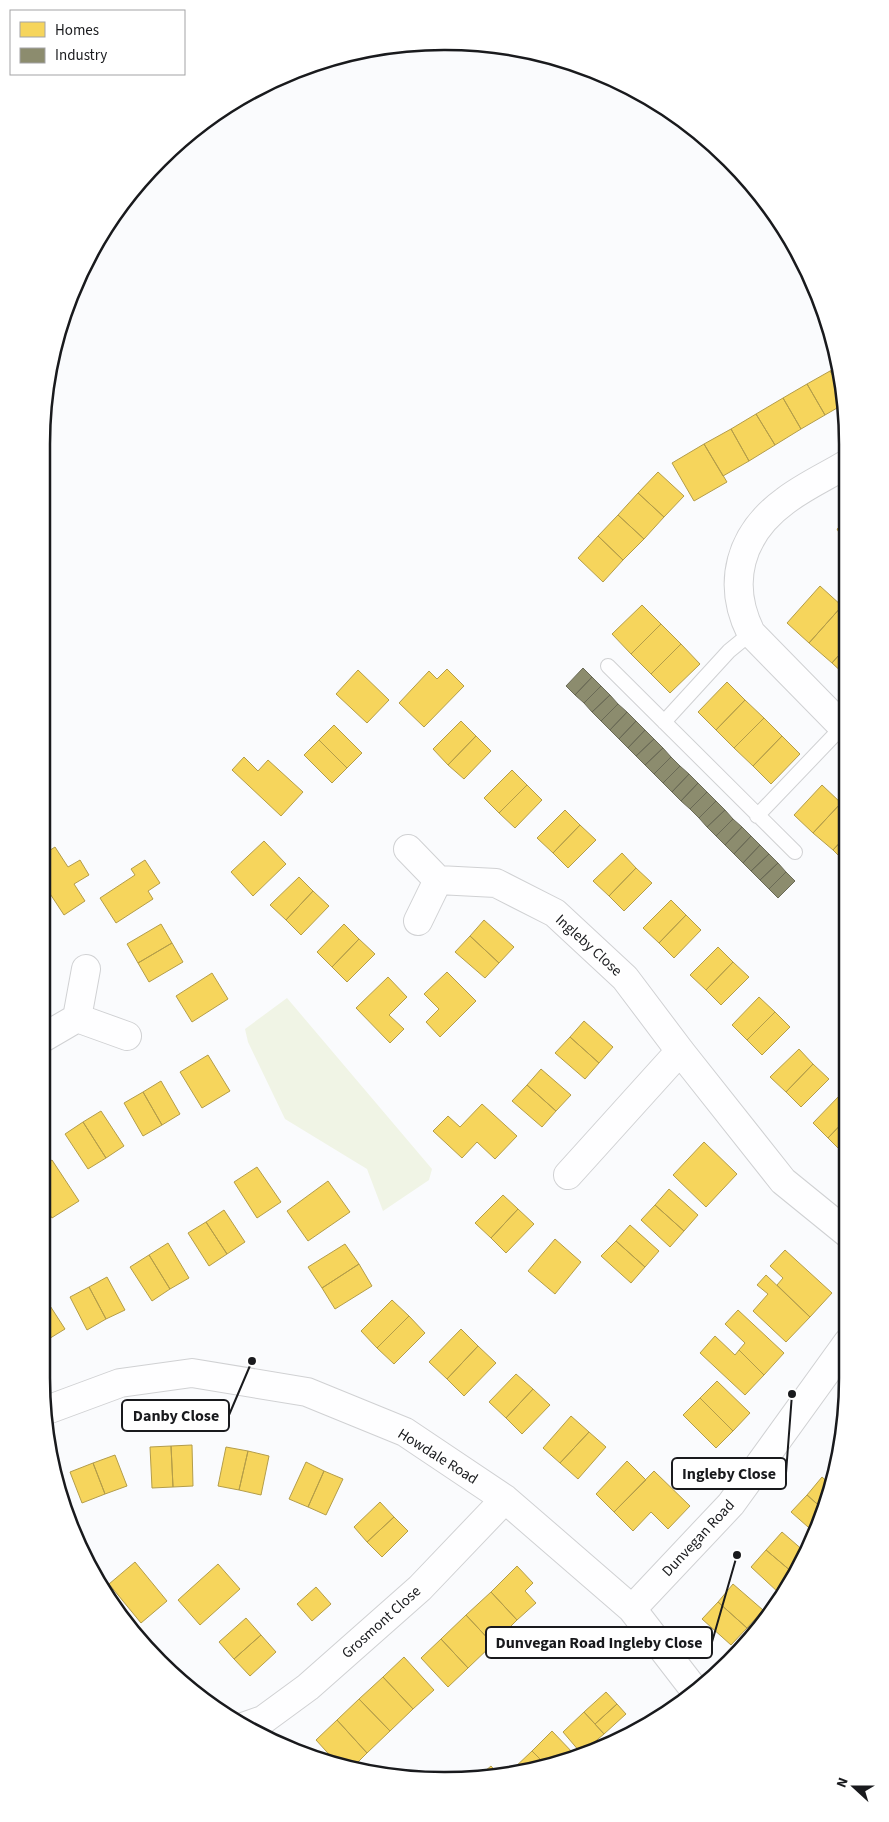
<svg xmlns="http://www.w3.org/2000/svg" width="889" height="1822" font-family="'Source Sans 3',sans-serif">
<style>
.green{fill:#f0f4e5}
.homes{fill:#f6d55c;stroke:#b49d49}
.industry{fill:#8c8c6e;stroke:#6a6a56}
.lines{fill:none;stroke-linecap:round;stroke-linejoin:round}
.lane-casing{stroke:#d0d1d3;stroke-width:16}
.street-casing{stroke:#d0d1d3;stroke-width:30}
.lane{stroke:#fefeff;stroke-width:14}
.street{stroke:#fefeff;stroke-width:28}
.labels{text-anchor:middle;stroke-width:5;stroke-linejoin:round;paint-order:stroke}
.street-label{font-size:15px;fill:#191a1d;stroke:#fff}
.rim{fill:none;stroke:#191a1d;stroke-width:2.5}
.leader{fill:none;stroke:#191a1d;stroke-width:2}
.callout-dot{fill:#191a1d;stroke:#fff;stroke-width:2}
.callout{fill:#fff;stroke:#191a1d;stroke-width:2}
.callout-label{font-size:16px;text-anchor:middle;font-weight:bold;fill:#191a1d}
</style>
<rect width="100%" height="100%" fill="#fafbfd"/>
<path class="green" d="M 287,998 L 432,1169 L 429,1180 L 383,1211 L 367,1169 L 285,1119 L 248,1042 L 245,1029 Z"/>
<path class="homes" d="M 837,366 L 844,392 L 844,394 L 830,371 Z
M 830,371 L 844,394 L 844,404 L 825,415 L 807,384 Z
M 807,384 L 825,415 L 801,429 L 783,398 Z
M 783,398 L 801,429 L 775,445 L 756,414 Z
M 756,414 L 775,445 L 749,461 L 731,429 Z
M 731,429 L 749,461 L 723,476 L 704,444 Z
M 704,444 L 727,482 L 694,501 L 672,463 Z
M 658,472 L 684,496 L 664,517 L 638,493 Z
M 638,493 L 664,517 L 644,539 L 618,515 Z
M 618,515 L 644,539 L 623,560 L 598,536 Z
M 845,524 L 845,543 L 837,529 Z
M 598,536 L 623,560 L 603,582 L 578,558 Z
M 820,586 L 842,606 L 809,643 L 787,623 Z
M 642,605 L 661,624 L 631,654 L 612,634 Z
M 842,606 L 845,608 L 845,648 L 832,663 L 809,643 Z
M 661,624 L 681,644 L 651,674 L 631,654 Z
M 681,644 L 700,664 L 670,693 L 651,674 Z
M 845,648 L 845,675 L 832,663 Z
M 447,669 L 464,686 L 424,727 L 399,703 L 429,671 L 437,679 Z
M 358,670 L 389,700 L 367,723 L 336,694 Z
M 727,682 L 745,700 L 716,730 L 698,712 Z
M 745,700 L 764,718 L 734,748 L 716,730 Z
M 764,718 L 782,736 L 753,766 L 734,748 Z
M 461,721 L 476,736 L 448,765 L 433,749 Z
M 334,725 L 362,753 L 347,768 L 319,740 Z
M 476,736 L 491,751 L 464,779 L 448,765 Z
M 782,736 L 800,754 L 771,784 L 753,766 Z
M 319,740 L 347,768 L 332,783 L 304,755 Z
M 244,757 L 258,771 L 268,760 L 303,792 L 281,816 L 232,770 Z
M 512,770 L 527,785 L 499,813 L 484,798 Z
M 527,785 L 542,800 L 515,828 L 499,813 Z
M 822,785 L 841,803 L 813,833 L 794,815 Z
M 841,803 L 846,807 L 846,836 L 833,850 L 813,833 Z
M 565,810 L 580,825 L 553,853 L 537,838 Z
M 580,825 L 596,840 L 568,868 L 553,853 Z
M 846,836 L 846,863 L 833,850 Z
M 264,841 L 286,864 L 253,896 L 231,872 Z
M 55,847 L 68,867 L 80,860 L 89,875 L 74,884 L 85,901 L 64,915 L 41,880 L 41,856 Z
M 622,853 L 636,868 L 609,896 L 593,881 Z
M 145,860 L 160,883 L 148,891 L 153,899 L 116,923 L 100,898 L 135,875 L 131,869 Z
M 636,868 L 652,883 L 624,911 L 609,896 Z
M 299,877 L 313,891 L 286,920 L 270,905 Z
M 313,891 L 329,906 L 301,935 L 286,920 Z
M 671,900 L 686,915 L 659,943 L 643,928 Z
M 686,915 L 701,930 L 674,958 L 659,943 Z
M 484,920 L 514,947 L 499,963 L 470,936 Z
M 161,924 L 172,943 L 138,963 L 127,944 Z
M 344,924 L 359,939 L 332,967 L 317,952 Z
M 470,936 L 499,963 L 485,978 L 455,952 Z
M 359,939 L 375,954 L 347,982 L 332,967 Z
M 172,943 L 183,962 L 149,982 L 138,963 Z
M 718,947 L 733,962 L 706,990 L 690,975 Z
M 733,962 L 749,977 L 721,1005 L 706,990 Z
M 447,972 L 476,1001 L 440,1037 L 426,1022 L 439,1009 L 424,994 Z
M 212,973 L 228,999 L 192,1022 L 176,996 Z
M 388,977 L 407,997 L 389,1015 L 404,1029 L 390,1043 L 356,1008 Z
M 759,997 L 775,1012 L 747,1040 L 732,1025 Z
M 775,1012 L 790,1027 L 762,1055 L 747,1040 Z
M 584,1021 L 613,1047 L 599,1063 L 570,1037 Z
M 570,1037 L 599,1063 L 585,1079 L 555,1053 Z
M 799,1049 L 813,1064 L 786,1092 L 770,1077 Z
M 208,1055 L 230,1091 L 202,1108 L 180,1072 Z
M 813,1064 L 829,1079 L 801,1107 L 786,1092 Z
M 541,1069 L 571,1095 L 556,1111 L 527,1085 Z
M 161,1081 L 180,1114 L 162,1125 L 143,1092 Z
M 527,1085 L 556,1111 L 542,1127 L 512,1101 Z
M 143,1092 L 162,1125 L 143,1136 L 124,1103 Z
M 840,1095 L 847,1101 L 847,1118 L 828,1138 L 813,1123 Z
M 482,1104 L 517,1136 L 495,1159 L 477,1142 L 462,1158 L 433,1131 L 448,1116 L 460,1127 Z
M 101,1111 L 124,1146 L 106,1158 L 83,1122 Z
M 847,1118 L 847,1149 L 843,1153 L 828,1138 Z
M 83,1122 L 106,1158 L 88,1169 L 65,1134 Z
M 704,1142 L 737,1174 L 706,1207 L 673,1175 Z
M 52,1160 L 79,1201 L 52,1218 L 41,1201 L 41,1167 Z
M 257,1167 L 281,1202 L 257,1218 L 234,1182 Z
M 328,1181 L 350,1212 L 308,1241 L 287,1211 Z
M 669,1189 L 698,1215 L 684,1231 L 655,1205 Z
M 503,1195 L 518,1209 L 491,1238 L 475,1223 Z
M 655,1205 L 684,1231 L 670,1247 L 641,1220 Z
M 518,1209 L 534,1224 L 506,1253 L 491,1238 Z
M 224,1210 L 245,1242 L 227,1254 L 206,1222 Z
M 206,1222 L 227,1254 L 209,1266 L 188,1233 Z
M 630,1225 L 659,1251 L 645,1267 L 616,1241 Z
M 555,1239 L 581,1262 L 555,1294 L 528,1271 Z
M 616,1241 L 645,1267 L 631,1283 L 601,1256 Z
M 168,1243 L 189,1278 L 170,1289 L 149,1255 Z
M 345,1244 L 359,1264 L 322,1288 L 308,1267 Z
M 785,1250 L 832,1293 L 810,1317 L 777,1285 L 783,1278 L 770,1266 Z
M 149,1255 L 170,1289 L 152,1301 L 130,1267 Z
M 359,1264 L 372,1286 L 335,1309 L 322,1288 Z
M 766,1275 L 810,1317 L 786,1342 L 753,1311 L 768,1294 L 757,1285 Z
M 107,1277 L 125,1310 L 106,1319 L 89,1287 Z
M 89,1287 L 106,1319 L 87,1330 L 70,1297 Z
M 45,1298 L 65,1329 L 47,1340 L 41,1331 L 41,1300 Z
M 392,1300 L 409,1316 L 377,1348 L 361,1331 Z
M 738,1310 L 784,1353 L 764,1375 L 739,1350 L 745,1343 L 725,1324 Z
M 409,1316 L 425,1333 L 394,1364 L 377,1348 Z
M 461,1329 L 478,1346 L 447,1379 L 429,1362 Z
M 715,1336 L 735,1355 L 739,1350 L 764,1375 L 745,1395 L 700,1353 Z
M 478,1346 L 496,1363 L 464,1396 L 447,1379 Z
M 516,1374 L 533,1389 L 506,1418 L 489,1402 Z
M 717,1381 L 750,1413 L 733,1431 L 700,1398 Z
M 533,1389 L 550,1405 L 522,1434 L 506,1418 Z
M 700,1398 L 733,1431 L 716,1448 L 683,1415 Z
M 571,1416 L 589,1432 L 560,1463 L 543,1448 Z
M 589,1432 L 606,1447 L 578,1479 L 560,1463 Z
M 192,1445 L 193,1486 L 173,1487 L 171,1446 Z
M 171,1446 L 173,1487 L 152,1488 L 150,1447 Z
M 226,1447 L 248,1451 L 239,1490 L 218,1486 Z
M 248,1451 L 269,1456 L 261,1495 L 239,1490 Z
M 115,1455 L 127,1486 L 105,1494 L 93,1463 Z
M 627,1461 L 646,1480 L 614,1512 L 596,1494 Z
M 306,1462 L 324,1471 L 308,1507 L 289,1499 Z
M 93,1463 L 105,1494 L 82,1503 L 70,1472 Z
M 324,1471 L 343,1479 L 326,1515 L 308,1507 Z
M 654,1471 L 690,1506 L 668,1529 L 651,1512 L 633,1531 L 614,1512 Z
M 822,1477 L 831,1485 L 824,1510 L 807,1495 Z
M 807,1495 L 824,1510 L 816,1534 L 791,1512 Z
M 380,1502 L 394,1517 L 367,1542 L 354,1527 Z
M 394,1517 L 408,1531 L 382,1557 L 367,1542 Z
M 782,1532 L 805,1552 L 792,1572 L 766,1550 Z
M 766,1550 L 792,1572 L 779,1593 L 751,1567 Z
M 135,1562 L 167,1601 L 141,1623 L 109,1584 Z
M 218,1564 L 240,1589 L 200,1625 L 178,1600 Z
M 517,1566 L 533,1583 L 525,1591 L 536,1603 L 517,1620 L 491,1592 Z
M 733,1584 L 763,1610 L 747,1628 L 718,1602 Z
M 316,1587 L 331,1604 L 312,1621 L 297,1604 Z
M 491,1592 L 517,1620 L 493,1644 L 466,1615 Z
M 718,1602 L 747,1628 L 731,1645 L 702,1619 Z
M 466,1615 L 493,1644 L 468,1668 L 441,1639 Z
M 246,1618 L 261,1635 L 234,1659 L 219,1642 Z
M 261,1635 L 276,1652 L 250,1676 L 234,1659 Z
M 441,1639 L 468,1668 L 448,1687 L 421,1658 Z
M 404,1657 L 434,1690 L 413,1709 L 383,1677 Z
M 383,1677 L 413,1709 L 390,1731 L 359,1699 Z
M 606,1692 L 617,1704 L 595,1724 L 584,1712 Z
M 359,1699 L 390,1731 L 367,1753 L 337,1720 Z
M 617,1704 L 626,1714 L 604,1734 L 595,1724 Z
M 584,1712 L 604,1734 L 585,1750 L 580,1752 L 563,1732 Z
M 337,1720 L 367,1753 L 352,1768 L 336,1762 L 316,1740 Z
M 552,1731 L 574,1754 L 544,1763 L 532,1751 Z
M 532,1751 L 544,1763 L 514,1772 L 512,1770 Z
M 491,1766 L 500,1776 L 478,1777 Z"/>
<path class="industry" d="M 583,668 L 592,677 L 575,695 L 566,686 Z
M 592,677 L 601,686 L 584,703 L 575,695 Z
M 601,686 L 610,695 L 592,712 L 584,703 Z
M 610,695 L 618,704 L 601,721 L 592,712 Z
M 618,704 L 627,712 L 610,730 L 601,721 Z
M 627,712 L 636,721 L 619,739 L 610,730 Z
M 636,721 L 645,730 L 628,748 L 619,739 Z
M 645,730 L 654,739 L 636,756 L 628,748 Z
M 654,739 L 663,748 L 645,765 L 636,756 Z
M 663,748 L 671,757 L 654,774 L 645,765 Z
M 671,757 L 680,766 L 663,783 L 654,774 Z
M 680,766 L 689,774 L 672,792 L 663,783 Z
M 689,774 L 698,783 L 681,801 L 672,792 Z
M 698,783 L 707,792 L 690,809 L 681,801 Z
M 707,792 L 716,801 L 699,818 L 690,809 Z
M 716,801 L 725,810 L 707,827 L 699,818 Z
M 725,810 L 733,819 L 716,836 L 707,827 Z
M 733,819 L 742,827 L 725,845 L 716,836 Z
M 742,827 L 751,836 L 734,854 L 725,845 Z
M 751,836 L 760,845 L 743,863 L 734,854 Z
M 760,845 L 769,854 L 751,871 L 743,863 Z
M 769,854 L 778,863 L 760,880 L 751,871 Z
M 778,863 L 786,872 L 769,889 L 760,880 Z
M 786,872 L 795,881 L 778,898 L 769,889 Z"/>
<g class="lines">
<g class="lane-casing">
<path id="lane" d="M 608,666 L 795,852
M 664,722 L 729,651 L 751,633
M 757,816 L 843,726"/>
</g>
<g class="street-casing">
<path id="street" d="M 845,465 C 825,477 803,487 785,501 C 740,534 726,583 751,633 L 845,729
M 408,849 L 438,880 L 418,921
M 438,880 L 496,883 L 555,913 L 625,978 L 680,1051 L 783,1181 L 847,1233
M 86,969 L 77,1018 L 127,1036
M 41,1039 L 77,1018
M 568,1175 L 680,1051
M 47,1410 L 120,1383 L 192,1373 L 307,1392 L 405,1432 L 505,1499 L 632,1609 L 696,1692
M 632,1609 L 731,1504 L 848,1342
M 243,1727 L 263,1720 L 308,1687 L 420,1588 L 505,1499"/>
</g>
<use href="#lane" class="lane"/>
<use href="#street" class="street"/>
</g>
<g class="labels">
<g class="street-label">
<text transform="translate(589 945) rotate(42)" y="5">Ingleby Close</text>
<text transform="translate(438 1456) rotate(32)" y="5">Howdale Road</text>
<text transform="translate(698 1538) rotate(-47)" y="5">Dunvegan Road</text>
<text transform="translate(381 1622) rotate(-42)" y="5">Grosmont Close</text>
</g>
</g>
<path d="M0 0H889V1822H0ZM444 50H445A394 394 0 0 1 839 444V1378A394 394 0 0 1 445 1772H444A394 394 0 0 1 50 1378V444A394 394 0 0 1 444 50Z" fill="#fff" fill-rule="evenodd"/>
<path class="rim" d="M444 50H445A394 394 0 0 1 839 444V1378A394 394 0 0 1 445 1772H444A394 394 0 0 1 50 1378V444A394 394 0 0 1 444 50Z"/>
<path class="leader" d="M252 1361L229 1415M792 1394L786 1473M737 1555L712 1642"/>
<g class="callout-dot">
<circle cx="252" cy="1361" r="5"/>
<circle cx="792" cy="1394" r="5"/>
<circle cx="737" cy="1555" r="5"/>
</g>
<g class="callout">
<rect x="122" y="1400" width="107" height="31" rx="5"/>
<rect x="672" y="1458" width="114" height="31" rx="5"/>
<rect x="486" y="1627" width="226" height="31" rx="5"/>
</g>
<g class="callout-label">
<text x="176" y="1421">Danby Close</text>
<text x="729" y="1479">Ingleby Close</text>
<text x="599" y="1648">Dunvegan Road Ingleby Close</text>
</g>
<rect x="10" y="10" width="175" height="65" fill="#ffffff" stroke="#a3a3a5"/>
<rect x="20" y="22" width="25" height="15" fill="#f6d55c" stroke="#a3a3a5"/>
<text x="55" y="35" font-size="15" fill="#191a1d">Homes</text>
<rect x="20" y="48" width="25" height="15" fill="#8c8c6e" stroke="#a3a3a5"/>
<text x="55" y="60" font-size="15" fill="#191a1d">Industry</text>
<g transform="translate(854 1787) rotate(291)" stroke="#ffffff" stroke-width="4" paint-order="stroke">
<path d="M0-4L9 19L0 12L-9 19Z" fill="#191a1d"/>
<text y="-8" font-size="14" font-weight="bold" text-anchor="middle" fill="#191a1d">N</text>
</g>
</svg>
